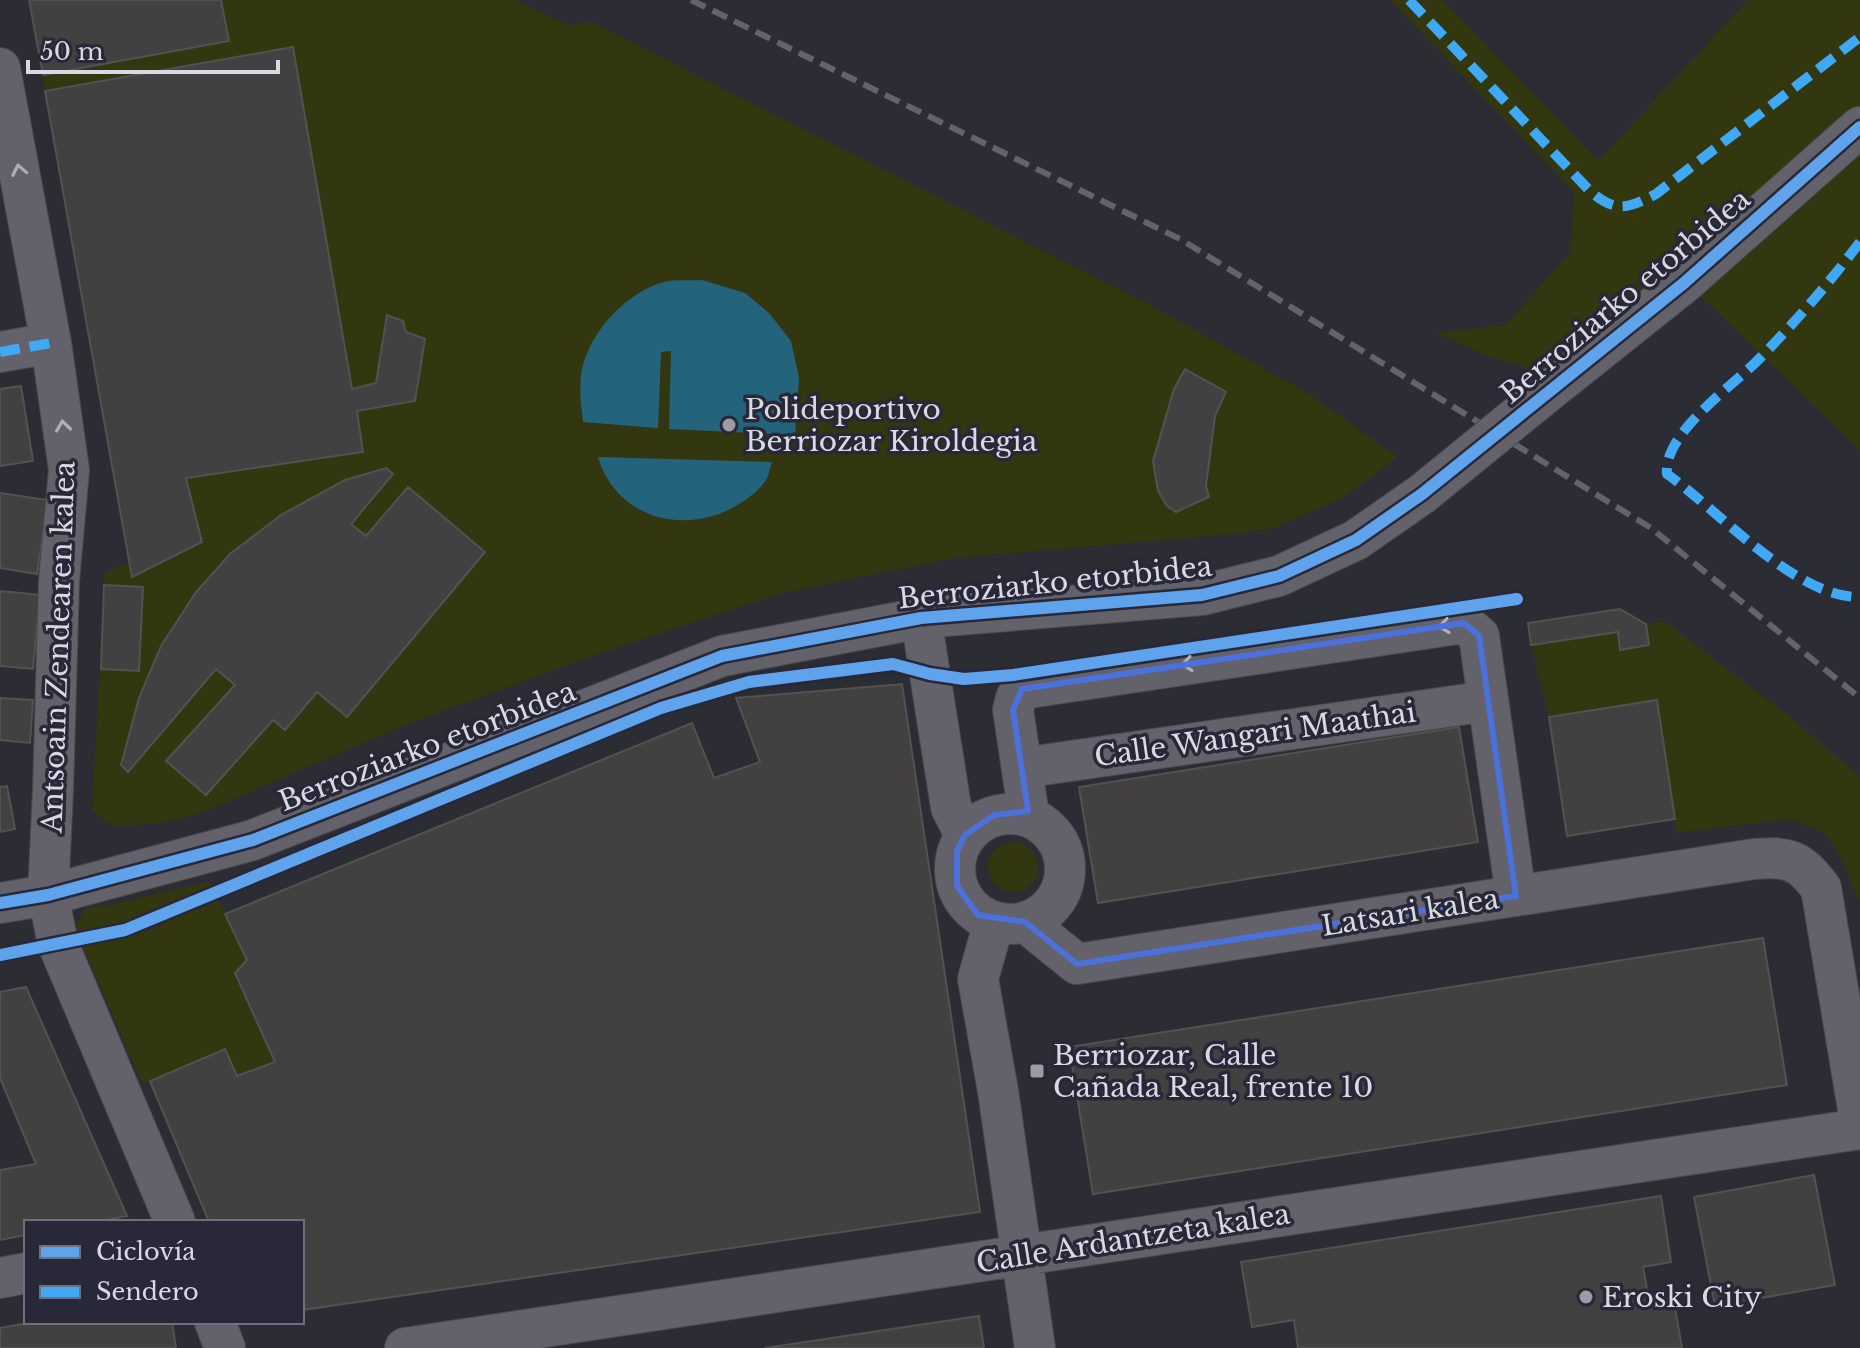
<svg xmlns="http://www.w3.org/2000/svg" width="1860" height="1348" font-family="'Libre Baskerville',serif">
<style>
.green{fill:#333710}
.water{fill:#23637c}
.building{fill:#434041;stroke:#545152;stroke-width:2}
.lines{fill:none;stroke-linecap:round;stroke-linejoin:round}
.minor-casing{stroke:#494950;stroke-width:42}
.minor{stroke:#63626a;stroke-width:40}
.rail{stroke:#63636a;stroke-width:6;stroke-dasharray:16 8;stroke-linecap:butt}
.minor-bridge-casing{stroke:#494950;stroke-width:42;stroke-linecap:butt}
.minor-bridge{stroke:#63626a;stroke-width:40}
.quiet{stroke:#3fa9f5;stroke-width:10;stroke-dasharray:20 10;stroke-linecap:butt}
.cycleway-casing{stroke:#282838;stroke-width:17}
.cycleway{stroke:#60a3ed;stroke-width:12}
.oneway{stroke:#b0afb9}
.marked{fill:none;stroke:#4c71db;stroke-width:6;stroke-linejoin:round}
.poi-dot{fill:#9c9ca6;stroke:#282838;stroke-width:3}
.labels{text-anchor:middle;stroke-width:7;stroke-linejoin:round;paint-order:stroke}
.street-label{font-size:28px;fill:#d9d9e4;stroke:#282838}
.poi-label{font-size:28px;fill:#d9d9e4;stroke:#282838;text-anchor:start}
</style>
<rect width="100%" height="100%" fill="#2c2c34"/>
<path class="green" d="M 29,0 L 516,0 L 568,25 L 592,22 L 1156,308 L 1309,394 L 1398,457 L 1343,498 L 1274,528 L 1244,533 L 954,558 L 779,594 L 592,656 L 403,726 L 199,814 L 160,823 L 113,827 L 92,810 L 104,585 L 105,573 L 129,561 Z
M 1390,0 L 1443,0 L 1598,161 L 1748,0 L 1860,0 L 1860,450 L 1698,294 L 1565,402 L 1518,364 L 1490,357 L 1435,333 L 1506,325 L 1570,253 L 1574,192 Z
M 1664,621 L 1794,720 L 1860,777 L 1860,903 L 1837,850 L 1825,834 L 1792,819 L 1675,833 L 1675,819 L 1657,701 L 1549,717 L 1531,645 L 1618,632 L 1621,649 L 1649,645 L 1646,624 Z
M988 867a25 25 0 1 1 50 0a25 25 0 1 1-50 0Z
M 209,881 L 247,960 L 235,973 L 275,1062 L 237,1076 L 224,1049 L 142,1083 L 75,928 L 86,907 L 109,905 Z"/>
<path class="water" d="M 702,280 L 745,293 L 769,313 L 791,341 L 799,377 L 795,435 L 669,429 L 671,351 L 661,352 L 658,428 L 583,422 C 581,403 578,384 583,365 C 593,329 627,292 664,282 C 675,279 690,281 702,280 Z
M 598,457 L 772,462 C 770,467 769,475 766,480 C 761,489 748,499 739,504 C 686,537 616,519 598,457 Z"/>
<path class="building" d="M 29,0 L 221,0 L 229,41 L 43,75 Z
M 293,47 L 352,389 L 376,383 L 387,315 L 403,321 L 406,332 L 425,339 L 415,401 L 357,411 L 363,452 L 186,478 L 202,542 L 132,577 L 45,91 Z
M 1185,369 L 1226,392 L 1215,416 L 1206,486 L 1209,497 L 1176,512 L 1167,506 L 1158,491 L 1153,461 L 1174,389 Z
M 21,386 L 33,461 L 0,466 L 0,389 Z
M 386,468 L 393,474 L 351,524 L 366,536 L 408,487 L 485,552 L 347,717 L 317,692 L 285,730 L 273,720 L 206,795 L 166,761 L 235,685 L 216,669 L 128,772 L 121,765 L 139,698 L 161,646 L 196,592 L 230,554 L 281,515 L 345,480 Z
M 0,493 L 48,500 L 37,574 L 0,568 Z
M 104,585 L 143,587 L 139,671 L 101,669 Z
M 0,591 L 40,595 L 33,669 L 0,666 Z
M 1620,609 L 1646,624 L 1649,645 L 1620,650 L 1618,632 L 1531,645 L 1528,623 Z
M 902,684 L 980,1212 L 302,1310 L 302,1222 L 209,1222 L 150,1081 L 225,1049 L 237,1076 L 275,1062 L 235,973 L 247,960 L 225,914 L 692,723 L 714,778 L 760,762 L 736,698 Z
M 0,698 L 33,700 L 30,743 L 0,740 Z
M 1657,700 L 1675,819 L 1567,836 L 1549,717 Z
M 1459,727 L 1478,842 L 1098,903 L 1079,787 Z
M 7,786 L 15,829 L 0,832 L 0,787 Z
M 1763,938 L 1787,1085 L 1093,1194 L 1069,1047 Z
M 26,987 L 127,1216 L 95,1222 L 26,1222 L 26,1235 L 0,1240 L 0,1170 L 36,1164 L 0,1078 L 0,992 Z
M 1814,1175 L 1835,1285 L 1715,1306 L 1694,1197 Z
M 1661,1196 L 1671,1262 L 1643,1267 L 1649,1300 L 1673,1296 L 1682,1348 L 1298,1348 L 1294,1320 L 1252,1327 L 1241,1262 Z
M 979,1316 L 984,1348 L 765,1348 Z
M 33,1322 L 172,1322 L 176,1348 L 0,1348 L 0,1328 Z"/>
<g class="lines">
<g class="minor-casing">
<path id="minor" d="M 0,68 L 51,343 L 69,470 L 59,581 L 53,790 L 48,895 L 58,944 L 175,1222
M 0,352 L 51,343
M 1556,385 L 1684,283 L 1860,127
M 921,618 L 951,807 L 965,835
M 1022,768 L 1488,701
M955 869a55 55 0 1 1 110 0a55 55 0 1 1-110 0Z
M 1029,816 L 1013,710 L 1016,698 L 1022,689 L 1464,623 L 1479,636 L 1516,896
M 0,903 L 48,895 L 253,840 L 722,656 L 921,618 L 1202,595 L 1279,576 L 1356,540 L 1422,494
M 994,922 L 978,979 L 998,1091 L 1035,1348
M 1025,922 L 1077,964 L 1754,859 C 1789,856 1800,860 1821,888 L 1860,1121
M 0,1278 L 26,1273
M 215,1322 L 225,1348
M 405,1348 L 1860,1129"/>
</g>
<use href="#minor" class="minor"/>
<path class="rail" d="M 691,0 L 1180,239 L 1651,528 L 1860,698"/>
<g class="minor-bridge-casing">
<path id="minor-bridge" d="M 1422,494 L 1556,385"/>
</g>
<use href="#minor-bridge" class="minor-bridge"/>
<path class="quiet" d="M 1409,0 L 1589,190 C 1615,213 1627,209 1656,194 L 1860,37
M 1860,242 C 1830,282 1797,320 1762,356 C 1736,384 1663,432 1667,474 C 1719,511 1796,598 1860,597
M 0,352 L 51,343"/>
<g class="cycleway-casing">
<path id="cycleway" d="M 0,903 L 48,895 L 253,840 L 722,656 L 921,618 L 1202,595 L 1279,576 L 1356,540 L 1422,494 L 1684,283 L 1860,127
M 0,955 L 125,930 L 661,708 L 749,682 L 893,664 L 930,674 L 964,679 L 1013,675 L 1517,599"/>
</g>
<use href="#cycleway" class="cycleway"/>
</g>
<defs><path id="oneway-chevron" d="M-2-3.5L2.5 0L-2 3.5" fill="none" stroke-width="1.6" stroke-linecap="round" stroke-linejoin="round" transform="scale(2)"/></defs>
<g class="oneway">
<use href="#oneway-chevron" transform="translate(19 170) rotate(-101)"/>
<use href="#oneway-chevron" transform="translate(63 426) rotate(-98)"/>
<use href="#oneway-chevron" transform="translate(1444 626) rotate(172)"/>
<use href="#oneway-chevron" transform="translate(1187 664) rotate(172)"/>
</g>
<path class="marked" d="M 1464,623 L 1479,636 L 1516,896 L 1077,964 L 1025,922 L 978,915 L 957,886 L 957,851 L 965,835 L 994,815 L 1028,811 L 1013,710 L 1022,689 Z"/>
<g class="poi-dot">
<circle cx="729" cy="425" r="8"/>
<rect x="1029" y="1063" width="16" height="16" rx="4"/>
<circle cx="1586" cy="1297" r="8"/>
</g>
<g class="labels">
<g class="street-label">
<text transform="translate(1625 296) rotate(-40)" y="10">Berroziarko etorbidea</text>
<text transform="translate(1055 582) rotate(-6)" y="10">Berroziarko etorbidea</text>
<text transform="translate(58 647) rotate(-88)" y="10">Antsoain Zendearen kalea</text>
<text transform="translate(1255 734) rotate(-8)" y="10">Calle Wangari Maathai</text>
<text transform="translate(427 746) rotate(-21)" y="10">Berroziarko etorbidea</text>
<text transform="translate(1410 912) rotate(-9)" y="10">Latsari kalea</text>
<text transform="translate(1133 1238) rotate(-9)" y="10">Calle Ardantzeta kalea</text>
</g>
<g class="poi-label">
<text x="745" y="419">Polideportivo<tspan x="745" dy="32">Berriozar Kiroldegia</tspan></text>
<text x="1053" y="1065">Berriozar, Calle<tspan x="1053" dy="32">Cañada Real, frente 10</tspan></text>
<text x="1602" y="1307">Eroski City</text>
</g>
</g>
<rect x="24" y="1220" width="280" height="104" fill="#282838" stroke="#6f6f7d" stroke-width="2"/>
<rect x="40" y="1246" width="40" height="12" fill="#60a3ed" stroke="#6f6f7d" stroke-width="2"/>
<text x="96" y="1260" font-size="24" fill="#d9d9e4">Ciclovía</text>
<rect x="40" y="1286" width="40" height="12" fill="#3fa9f5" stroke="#6f6f7d" stroke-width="2"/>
<text x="96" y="1300" font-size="24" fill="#d9d9e4">Sendero</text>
<path d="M28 60v12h250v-12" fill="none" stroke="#d9d9e4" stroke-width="4"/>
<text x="40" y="60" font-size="24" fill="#d9d9e4" stroke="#282838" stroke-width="6" paint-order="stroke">50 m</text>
</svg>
